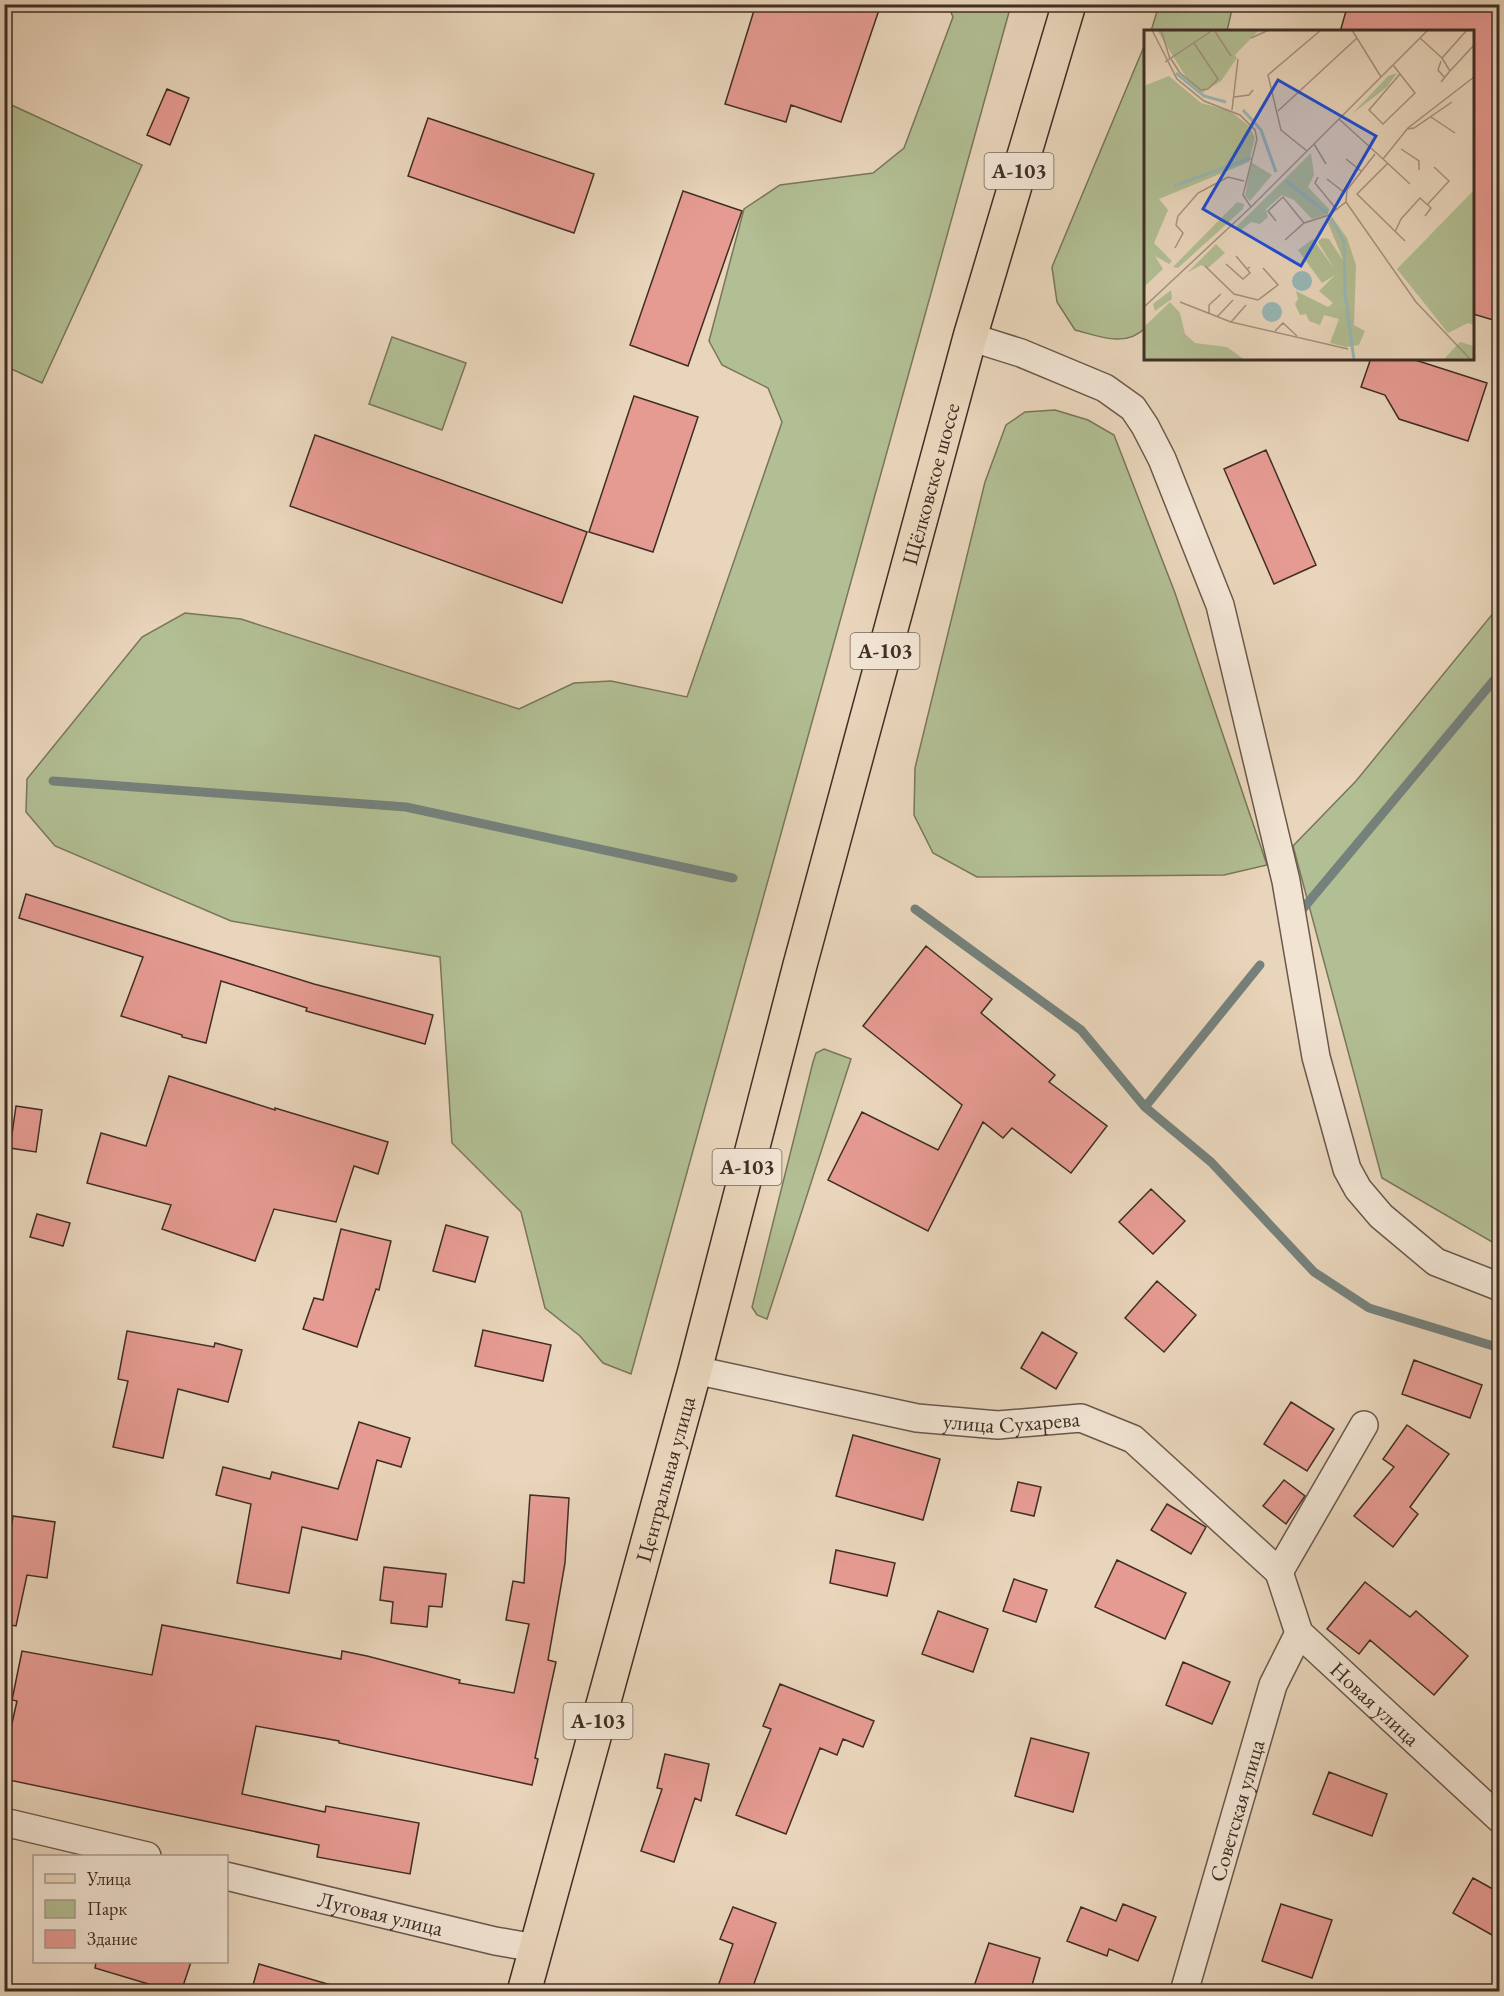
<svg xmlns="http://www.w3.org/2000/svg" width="1504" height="1996" font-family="'EB Garamond',serif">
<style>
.green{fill:#b2be93;stroke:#79765c;stroke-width:1.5}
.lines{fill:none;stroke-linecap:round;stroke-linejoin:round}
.stream{stroke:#75817c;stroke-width:9}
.building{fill:#e69b92;stroke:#402e26;stroke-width:1.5}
.street-casing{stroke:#6a584b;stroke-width:30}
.primary-casing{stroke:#402e26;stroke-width:36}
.street{stroke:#f1e4d3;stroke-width:27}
.primary{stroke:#e9d5bb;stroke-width:33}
.labels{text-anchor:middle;stroke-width:4.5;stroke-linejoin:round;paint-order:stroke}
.shield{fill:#f1e4d3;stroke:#75655a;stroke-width:1.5}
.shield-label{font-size:21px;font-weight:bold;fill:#402e26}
.street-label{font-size:22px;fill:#402e26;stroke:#f1e4d3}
.inset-river{fill:none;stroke:#98b8b6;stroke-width:3}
.inset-road{fill:none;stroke:#a5927f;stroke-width:1.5}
.view{fill:#1d4ed8;fill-opacity:0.15;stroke:#1d4ed8;stroke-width:3}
.inset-edge{fill:none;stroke:#402e26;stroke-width:3}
</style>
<rect width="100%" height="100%" fill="#e9d5bb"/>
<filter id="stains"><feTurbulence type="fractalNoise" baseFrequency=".00333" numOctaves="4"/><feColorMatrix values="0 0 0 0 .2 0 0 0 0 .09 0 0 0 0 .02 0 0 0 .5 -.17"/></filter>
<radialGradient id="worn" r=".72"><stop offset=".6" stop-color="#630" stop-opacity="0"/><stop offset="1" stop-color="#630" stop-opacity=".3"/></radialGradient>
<path class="green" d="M 948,5 L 1011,5 L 631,1374 L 603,1363 L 580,1336 L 545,1308 L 521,1212 L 452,1143 L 440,957 L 231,921 L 55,846 L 26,812 L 27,779 L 142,637 L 185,613 L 241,619 L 519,709 L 574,683 L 611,681 L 687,697 L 782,422 L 768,388 L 722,365 L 709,341 L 744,209 L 780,185 L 873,173 L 904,148 L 953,17 Z
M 1159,5 L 1159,4 L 1233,5 L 1227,31 L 1151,31 Z
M 1145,44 L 1145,328 C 1126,348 1098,336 1075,330 L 1057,302 L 1052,267 Z
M 5,102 L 142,165 L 42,383 L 5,366 Z
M 392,337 L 466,363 L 442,430 L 369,404 Z
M 1055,410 L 1088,420 L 1114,435 L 1175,593 L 1267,865 L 1224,875 L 977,877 L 933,853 L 914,815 L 915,768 L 985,482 L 1006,425 L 1025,412 Z
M 1499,606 L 1499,1246 L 1382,1178 L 1293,846 L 1356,781 Z
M 824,1049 L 851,1059 L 767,1319 L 757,1315 L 752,1307 L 813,1062 L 816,1053 Z"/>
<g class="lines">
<path class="stream" d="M 53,781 L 406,807 L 733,878
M 915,909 L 1081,1030 L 1145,1107 L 1211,1162 L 1314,1272 L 1369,1308 L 1500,1348
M 1301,911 L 1500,673
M 1145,1107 L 1260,965"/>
</g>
<path class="building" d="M 756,4 L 881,4 L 841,122 L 791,105 L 786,122 L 725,104 Z
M 1348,4 L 1500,4 L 1500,322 L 1473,314 L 1473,32 L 1340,32 Z
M 167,89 L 189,98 L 170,145 L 147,135 Z
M 428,118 L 594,174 L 574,233 L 408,176 Z
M 683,191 L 742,211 L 688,366 L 630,345 Z
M 1371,358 L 1409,358 L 1487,383 L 1468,441 L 1399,419 L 1385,395 L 1361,387 Z
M 634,396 L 698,417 L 653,552 L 589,532 Z
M 315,435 L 587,532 L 562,603 L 290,506 Z
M 1266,450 L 1316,565 L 1274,584 L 1224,469 Z
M 26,894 L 314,984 L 433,1015 L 425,1044 L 306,1011 L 307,1008 L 221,981 L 206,1043 L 182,1037 L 182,1035 L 121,1016 L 143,957 L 19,918 Z
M 926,946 L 992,999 L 981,1013 L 1055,1075 L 1049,1082 L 1107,1126 L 1071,1173 L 1012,1128 L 1003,1138 L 983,1122 L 928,1231 L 828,1180 L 862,1112 L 938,1150 L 962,1105 L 863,1026 Z
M 169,1076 L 275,1110 L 275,1108 L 388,1142 L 378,1174 L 354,1166 L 336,1222 L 274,1209 L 255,1261 L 162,1229 L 171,1205 L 87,1183 L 101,1133 L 146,1146 Z
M 16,1106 L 42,1110 L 36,1152 L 10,1148 Z
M 1151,1189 L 1185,1221 L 1153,1254 L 1119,1222 Z
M 37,1214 L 70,1223 L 63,1246 L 30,1237 Z
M 446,1225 L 488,1237 L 475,1282 L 433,1271 Z
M 341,1229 L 391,1241 L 379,1290 L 376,1289 L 357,1347 L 303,1329 L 314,1298 L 323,1300 Z
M 1157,1281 L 1196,1315 L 1164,1352 L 1125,1318 Z
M 483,1330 L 551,1345 L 543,1381 L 475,1366 Z
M 127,1331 L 214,1347 L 215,1343 L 242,1350 L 228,1402 L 178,1389 L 163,1458 L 113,1447 L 128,1381 L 118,1379 Z
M 1042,1332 L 1077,1353 L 1056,1389 L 1021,1368 Z
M 1414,1360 L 1482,1385 L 1470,1418 L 1402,1394 Z
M 1291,1402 L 1334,1429 L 1307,1471 L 1264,1444 Z
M 359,1422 L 410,1438 L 401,1467 L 377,1460 L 357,1540 L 302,1527 L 289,1593 L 237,1583 L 251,1504 L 216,1495 L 223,1467 L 270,1479 L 272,1472 L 338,1489 Z
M 1407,1425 L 1449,1454 L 1410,1507 L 1418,1514 L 1393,1547 L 1354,1516 L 1394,1467 L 1383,1459 Z
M 853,1435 L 940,1459 L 923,1520 L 836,1496 Z
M 1284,1480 L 1305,1496 L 1286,1524 L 1263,1506 Z
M 1018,1482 L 1041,1487 L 1034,1516 L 1011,1511 Z
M 530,1495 L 569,1498 L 565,1563 L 548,1660 L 556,1662 L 535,1758 L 538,1759 L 532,1785 L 339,1743 L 339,1741 L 256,1726 L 242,1794 L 325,1812 L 326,1806 L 419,1823 L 410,1874 L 317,1857 L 319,1845 L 4,1779 L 4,1759 L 17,1701 L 12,1700 L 22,1651 L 152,1675 L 162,1625 L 341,1659 L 342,1651 L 367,1656 L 460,1680 L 459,1683 L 514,1693 L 529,1624 L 506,1620 L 513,1581 L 524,1583 Z
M 1167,1504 L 1206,1527 L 1191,1554 L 1151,1530 Z
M 13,1516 L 55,1522 L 47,1578 L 27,1575 L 16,1626 L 4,1624 L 4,1576 Z
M 836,1550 L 895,1563 L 887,1596 L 830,1583 Z
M 1117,1560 L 1186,1593 L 1165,1639 L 1095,1607 Z
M 384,1567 L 446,1574 L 442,1607 L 429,1606 L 427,1627 L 391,1623 L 393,1602 L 380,1600 Z
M 1014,1579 L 1047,1590 L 1036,1622 L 1003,1611 Z
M 1365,1582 L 1410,1617 L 1416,1611 L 1468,1656 L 1434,1695 L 1370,1640 L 1359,1654 L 1327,1629 Z
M 938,1611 L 988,1629 L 973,1672 L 922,1654 Z
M 1183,1662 L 1230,1682 L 1212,1724 L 1166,1705 Z
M 780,1684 L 874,1721 L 863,1747 L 843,1739 L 837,1755 L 820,1748 L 786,1834 L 736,1815 L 771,1729 L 763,1726 Z
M 1031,1738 L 1089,1753 L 1073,1812 L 1015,1796 Z
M 665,1754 L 709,1764 L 701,1801 L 695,1798 L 674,1862 L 641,1851 L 662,1789 L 657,1788 Z
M 1329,1772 L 1387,1794 L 1372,1836 L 1313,1814 Z
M 1473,1878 L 1500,1893 L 1500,1922 L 1492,1935 L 1453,1913 Z
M 1123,1904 L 1156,1917 L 1138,1961 L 1109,1949 L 1107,1956 L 1067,1941 L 1081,1907 L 1116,1921 Z
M 1281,1904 L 1332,1920 L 1312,1978 L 1262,1961 Z
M 733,1907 L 776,1923 L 751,1992 L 716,1992 L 733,1944 L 720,1939 Z
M 989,1943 L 1040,1958 L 1030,1992 L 972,1992 Z
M 96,1962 L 191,1962 L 181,1992 L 175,1992 L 95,1968 Z
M 259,1964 L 331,1985 L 330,1992 L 251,1992 Z"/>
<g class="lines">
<g class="street-casing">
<g id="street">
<path d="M 970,337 L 1021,353 L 1105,388 L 1133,408 L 1145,426 L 1162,459 L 1220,605 L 1286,881 L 1316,1057 L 1347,1169 L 1358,1189 L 1381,1216 L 1436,1262 L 1500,1287"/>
<path id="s1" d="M 695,1370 L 917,1418 L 998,1425 L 1081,1418 L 1133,1439 L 1279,1572"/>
<path id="s2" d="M 1279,1572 L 1299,1633 L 1500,1819"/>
<path d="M 1279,1572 L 1364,1425"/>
<path d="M 4,1822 L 147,1856"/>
<path id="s3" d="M 226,1876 L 495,1941 L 536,1948"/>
<path id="s4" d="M 1184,1992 L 1273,1685 L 1299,1633"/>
</g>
</g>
<g class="primary-casing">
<g id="primary">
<path id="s5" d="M 524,1992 L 695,1370 L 800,965 L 970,337 L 1069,4"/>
</g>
</g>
<use href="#street" class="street"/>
<use href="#primary" class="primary"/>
</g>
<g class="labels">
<g class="shield">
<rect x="984.5" y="153" width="69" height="36" rx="4.5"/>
<rect x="850.5" y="633" width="69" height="36" rx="4.5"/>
<rect x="712.5" y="1149" width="69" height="36" rx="4.5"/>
<rect x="563.5" y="1703" width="69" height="36" rx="4.5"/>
</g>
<g class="shield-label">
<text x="1019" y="178">А-103</text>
<text x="885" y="658">А-103</text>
<text x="747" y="1174">А-103</text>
<text x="598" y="1728">А-103</text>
</g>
<g class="street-label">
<text dy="8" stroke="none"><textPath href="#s5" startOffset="1562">Щёлковское шоссе</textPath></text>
<text dy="8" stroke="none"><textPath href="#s1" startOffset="322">улица Сухарева</textPath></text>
<text dy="8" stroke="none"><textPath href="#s5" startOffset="532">Центральная улица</textPath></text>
<text dy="8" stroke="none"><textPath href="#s2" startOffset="168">Новая улица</textPath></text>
<text dy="8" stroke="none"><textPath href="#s4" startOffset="189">Советская улица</textPath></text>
<text dy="8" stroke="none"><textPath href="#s3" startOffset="159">Луговая улица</textPath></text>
</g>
</g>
<g transform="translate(1144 30)">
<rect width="330" height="330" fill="#e9d5bb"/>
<path d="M 13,0 L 115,0 L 91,25 L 93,28 L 77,51 L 58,63 L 45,52 ZM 253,43 L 243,57 L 208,84 L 244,46 ZM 25,46 L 57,73 L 86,81 L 105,96 L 111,108 L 105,132 L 15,169 L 24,180 L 10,213 L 28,231 L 25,234 L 11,226 L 19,239 L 0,257 L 0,56 ZM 167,123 L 170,145 L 164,157 L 185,179 L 184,184 L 168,189 L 150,170 L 138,165 L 122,179 L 124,187 L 116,194 L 107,192 L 96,201 L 91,198 ZM 107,132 L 128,145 L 106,171 L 101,166 ZM 330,160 L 330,295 L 324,293 L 304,303 L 253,239 ZM 93,172 L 100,174 L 99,179 L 34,238 L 29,237 ZM 188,187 L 203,208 L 212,235 L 210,295 L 221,301 L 215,315 L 202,317 L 186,313 L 195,289 L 180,285 L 176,295 L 165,291 L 162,284 L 156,285 L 151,274 L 154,269 L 152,261 L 184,277 L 189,273 L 175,261 L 191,245 L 178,253 L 154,220 L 169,209 L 191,240 L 174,212 L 178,208 L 185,209 L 200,232 L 184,193 ZM 72,214 L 81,223 L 64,238 L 57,235 L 43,243 ZM 27,260 L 28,269 L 11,281 L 9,274 ZM 26,272 L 36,283 L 41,304 L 51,313 L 83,317 L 101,330 L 0,330 L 0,297 ZM 316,312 L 330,316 L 330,330 L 299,330 Z" fill="#b2be93"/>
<path d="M148 251a10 10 0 1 1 20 0a10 10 0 1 1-20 0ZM118 282a10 10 0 1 1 20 0a10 10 0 1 1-20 0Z" fill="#98b8b6"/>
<path class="inset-river" d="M 32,43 L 60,66 L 82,72M 99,80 L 117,100 L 132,142M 142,151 L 183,183M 30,156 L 107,128M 187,189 L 200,212 L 201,263 L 210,330"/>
<path class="inset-road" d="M 8,0 L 33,49 L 60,71 L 96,85 L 111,100 L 113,109 L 99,165 L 107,177M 17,0 L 26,29M 70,0 L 87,26M 208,0 L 237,47M 107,8 L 125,0M 276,8 L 298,28 L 323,0M 27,29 L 36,43 L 57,60 L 64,59 L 74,49 L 50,13M 297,31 L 294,40 L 301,48M 21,32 L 69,0M 249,35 L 271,63 L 239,94 L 225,80 L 256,44M 306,41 L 330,15M 297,52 L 306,41 L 298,28M 90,67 L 105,65 L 109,60M 88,80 L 94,29M 134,81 L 213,8M 287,87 L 311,103M 195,89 L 239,129 L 264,98 L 330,47M 263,99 L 270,98 L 308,72M 170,114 L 182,134M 257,119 L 275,131 L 275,140M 163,121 L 137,100 L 124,45 L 177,0M 231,124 L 203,160 L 202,172 L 272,272 L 327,330M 202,129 L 217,141M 239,129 L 266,154M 244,133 L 213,164 L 261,211M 174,147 L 171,153 L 193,180M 183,149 L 201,163M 283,175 L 305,151 L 290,137M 132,191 L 124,181 L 139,167 L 160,193M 251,202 L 257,189 L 276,168 L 287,178 L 281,186M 141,210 L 160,193 L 185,185 L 202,172M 31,218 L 39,203 L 32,195 L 34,186 L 54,163 L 84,147 L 100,151M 92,226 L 103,239 L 106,237M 82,234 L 99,249 L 106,243 L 103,239M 61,236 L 90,264 L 114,270 L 134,255 L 119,238M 36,272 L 87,292 L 102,275M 0,277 L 107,177 L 284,0M 65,284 L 65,275 L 77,264M 73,287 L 89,270M 87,292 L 204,319M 131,301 L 139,293 L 153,306"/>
<path class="view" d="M 134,50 L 232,106 L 157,236 L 59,179 Z"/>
<rect width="330" height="330" class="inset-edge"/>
</g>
<rect width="1504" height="1996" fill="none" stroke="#e9d5bb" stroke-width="24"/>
<rect x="6" y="6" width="1492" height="1984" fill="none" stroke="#402e26" stroke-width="3"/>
<rect x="12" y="12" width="1480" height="1972" fill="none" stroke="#402e26" stroke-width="1.5"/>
<rect x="33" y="1855" width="195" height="108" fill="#f1e4d3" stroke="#aa9b8e" stroke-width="1.5"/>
<rect x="45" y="1874" width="30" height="9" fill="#e9d5bb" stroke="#aa9b8e" stroke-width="1.5"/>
<text x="87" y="1885" font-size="18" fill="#402e26">Улица</text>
<rect x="45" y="1900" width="30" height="18" fill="#b2be93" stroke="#aa9b8e" stroke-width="1.5"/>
<text x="87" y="1915" font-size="18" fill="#402e26">Парк</text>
<rect x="45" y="1930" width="30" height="18" fill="#e69b92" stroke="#aa9b8e" stroke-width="1.5"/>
<text x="87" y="1945" font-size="18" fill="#402e26">Здание</text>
<rect width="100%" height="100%" filter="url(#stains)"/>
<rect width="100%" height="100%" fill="url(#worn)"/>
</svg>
